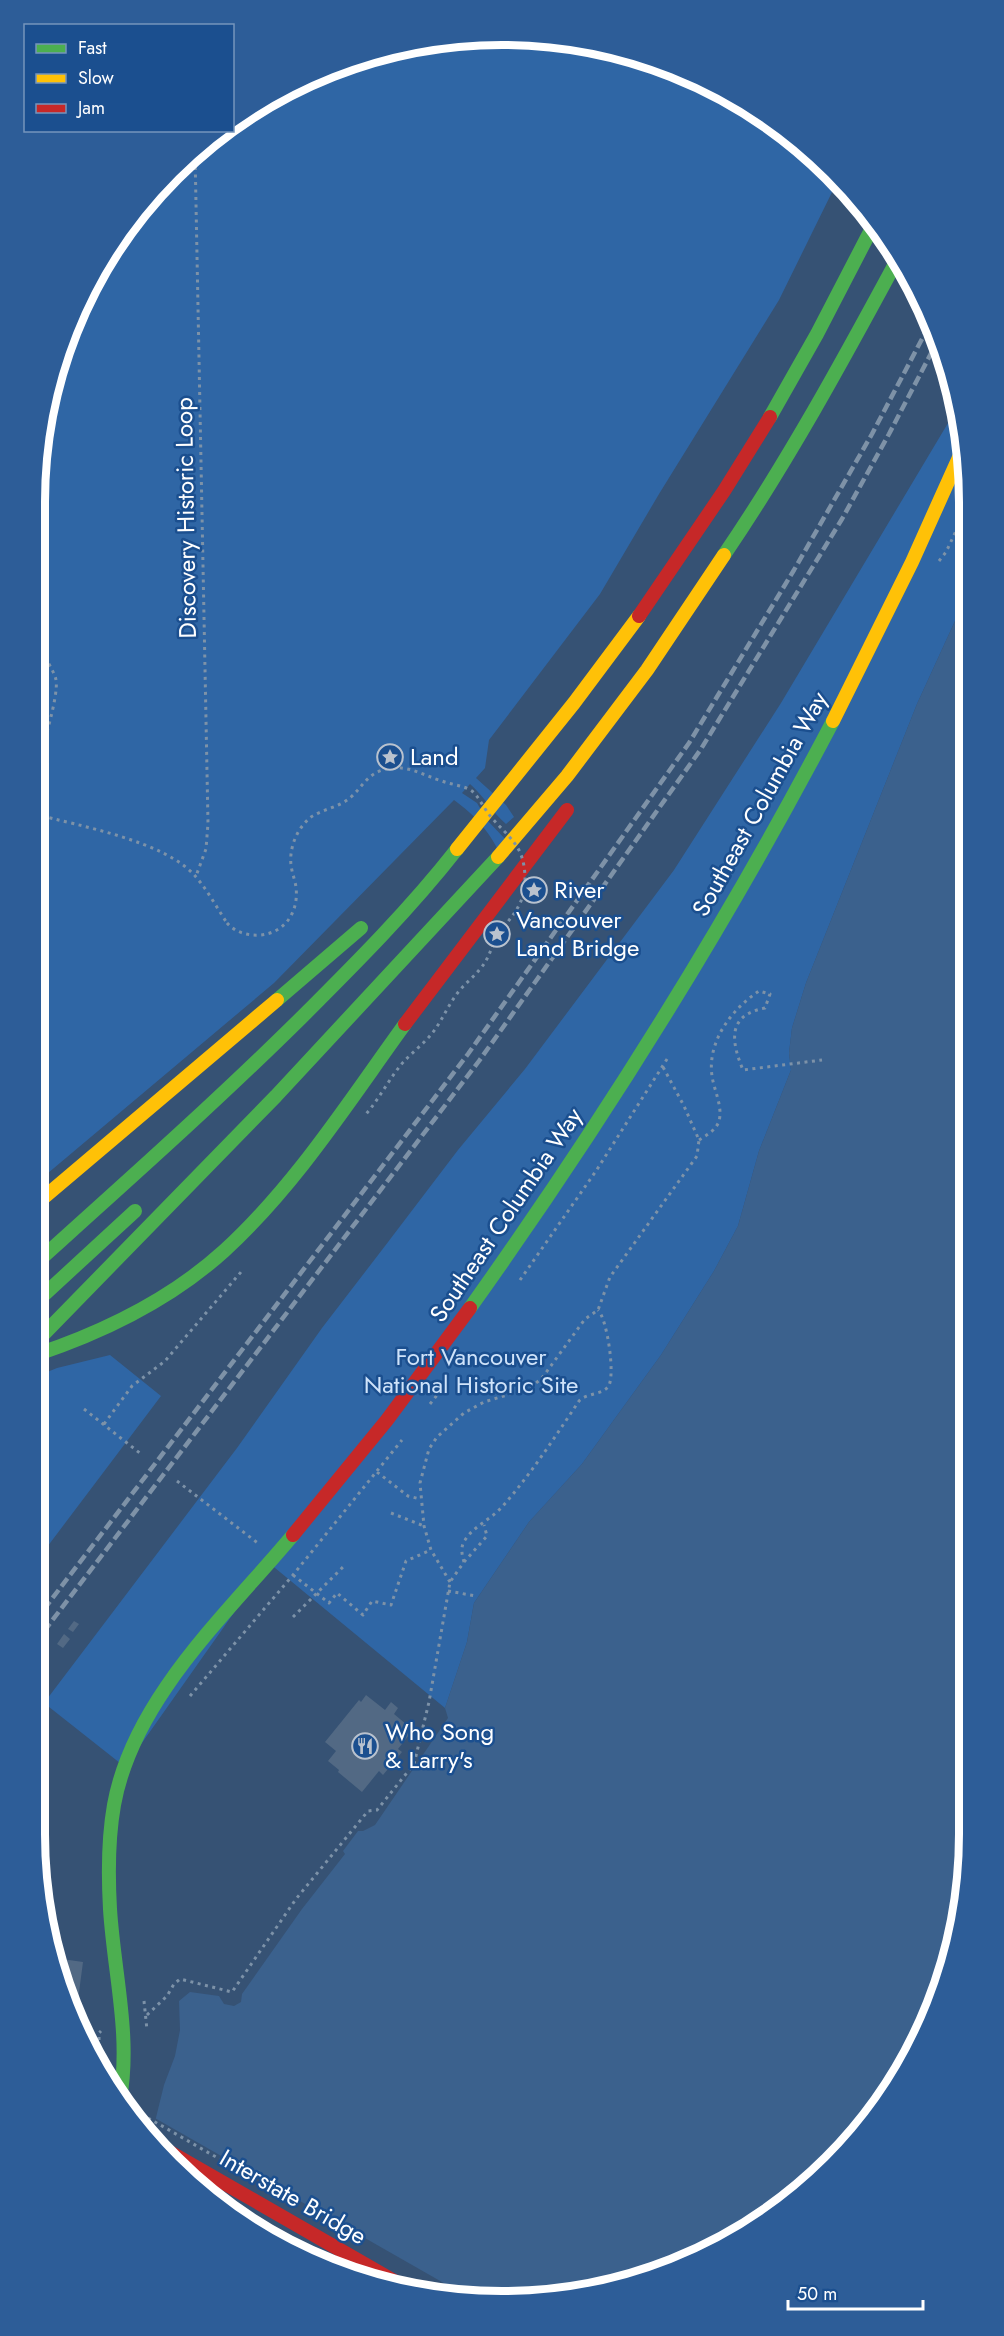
<svg xmlns="http://www.w3.org/2000/svg" width="1004" height="2336" font-family="Jost,sans-serif">
<style>
.green{fill:#2f66a5}
.water{fill:#3b618d}
.pier{fill:#365274}
.building{fill:#526984}
.lines{fill:none;stroke-linecap:round;stroke-linejoin:round}
.path{stroke:#7d92a8;stroke-width:3;stroke-dasharray:3 4.5;stroke-linecap:butt}
.fast{stroke:#4caf50;stroke-width:14}
.slow{stroke:#ffc107;stroke-width:14}
.jam{stroke:#c62828;stroke-width:14}
.rail{stroke:#7e92a7;stroke-width:4.5;stroke-dasharray:10 4.5;stroke-linecap:butt}
.path-bridge{stroke:#7d92a8;stroke-width:3;stroke-dasharray:3 4.5;stroke-linecap:butt}
.labels{text-anchor:middle;stroke-width:5;stroke-linejoin:round;paint-order:stroke}
.street-label{font-size:24px;fill:#fff;stroke:#1b4f8f}
.poi-label{font-size:24px;fill:#fff;stroke:#1b4f8f;text-anchor:start}
.park-label{font-size:24px;fill:#cfe3fa;stroke:#1b4f8f}
.rim{fill:none;stroke:#fff;stroke-width:8}
</style>
<rect width="100%" height="100%" fill="#365274"/>
<path class="green" d="M 472,35 L 563,39 L 653,59 L 762,113 L 838,180 L 779,300 L 659,494 L 600,594 L 489,740 L 485,768 L 476,778 L 506,805 L 514,817 L 506,824 C 492,812 484,796 470,784 L 462,793 L 477,803 L 487,820 L 506,840 L 500,853 C 487,829 476,816 454,800 L 274,983 L 35,1184 L 35,502 L 59,351 L 97,268 L 151,194 L 218,131 L 232,130 L 233,122 L 296,83 L 381,50 Z
M 957,408 L 965,441 L 966,597 L 917,704 L 806,983 L 792,1028 L 789,1053 L 791,1070 L 759,1151 L 738,1226 L 714,1271 L 661,1355 L 582,1464 L 529,1522 L 474,1603 L 467,1642 L 445,1708 L 269,1563 L 125,1767 L 44,1703 L 237,1448 L 322,1328 L 385,1246 L 458,1150 L 525,1069 L 674,870 L 781,703 Z
M 110,1355 L 161,1396 L 35,1563 L 35,1377 L 57,1368 Z"/>
<path class="water" d="M 966,597 L 969,1834 L 945,1985 L 907,2067 L 854,2142 L 736,2239 L 593,2293 L 502,2301 L 411,2293 L 268,2239 L 150,2142 L 164,2085 L 175,2056 L 180,2030 L 179,2001 L 190,1992 L 219,1996 L 224,2004 L 234,2006 L 241,2002 L 242,1994 L 302,1909 L 345,1854 L 343,1851 L 358,1831 L 363,1831 L 375,1825 L 448,1718 L 445,1708 L 467,1642 L 474,1603 L 529,1522 L 582,1464 L 661,1355 L 714,1271 L 738,1226 L 759,1151 L 791,1070 L 789,1053 L 792,1028 L 806,983 L 917,704 Z"/>
<path class="pier" d="M 153,2117 L 470,2298 L 411,2293 L 307,2253 L 283,2239 L 280,2243 L 268,2239 L 254,2227 L 257,2221 L 146,2137 Z"/>
<path class="building" d="M 74,1621 L 79,1624 L 73,1632 L 68,1629 Z
M 64,1634 L 70,1639 L 63,1648 L 57,1644 Z
M 366,1695 L 385,1710 L 391,1702 L 398,1708 L 394,1714 L 413,1730 L 398,1749 L 402,1752 L 383,1775 L 379,1771 L 362,1792 L 338,1772 L 339,1770 L 328,1761 L 336,1751 L 325,1742 L 359,1700 L 361,1702 Z
M 55,1958 L 83,1962 L 78,2000 L 69,1999 L 69,2005 L 59,1985 Z"/>
<g class="lines">
<path class="path" d="M 195,152 L 208,823 L 206,849 L 196,876
M 939,561 L 946,552 L 966,510
M 35,767 C 42,752 59,695 56,680 C 55,672 40,649 35,643
M 35,814 C 79,826 166,841 196,877 C 208,891 217,908 227,923
M 699,1140 C 707,1135 716,1130 719,1121 C 723,1107 714,1090 712,1076 C 707,1041 732,1009 759,991 L 770,994 L 765,1008 C 727,1015 731,1041 743,1070 L 822,1060
M 520,1280 L 596,1171 L 669,1056
M 430,1404 L 441,1390
M 84,1409 L 141,1454
M 104,1424 L 132,1386 L 165,1361 L 241,1272
M 377,1472 L 408,1496 L 420,1499
M 177,1481 L 259,1544
M 391,1513 L 424,1526
M 464,1562 L 487,1536 L 484,1525
M 293,1575 L 329,1603 L 337,1593 L 363,1615 L 372,1601 L 391,1605 L 406,1561 L 431,1550
M 450,1582 L 431,1550 L 424,1526 L 420,1483 L 429,1449 L 437,1437 L 464,1413 L 484,1402 L 530,1388 L 542,1378 L 585,1319 L 598,1310 L 610,1277 L 697,1156 L 699,1140 L 684,1106 L 663,1067
M 448,1591 L 476,1596
M 293,1617 L 344,1566
M 190,1696 L 293,1575 L 402,1440
M 144,2001 L 147,2030
M 147,2015 L 167,1996 L 174,1984 L 180,1979 L 232,1992 L 296,1899 L 368,1811 L 377,1810 L 414,1764 L 429,1702 L 450,1582 L 464,1562 C 462,1555 460,1547 465,1540 C 474,1526 490,1520 502,1507 C 531,1474 555,1437 579,1401 C 587,1393 601,1395 608,1387 C 616,1377 607,1318 598,1310
M 99,2070 L 99,2033 L 101,2031
M 439,2284 L 463,2298"/>
<path class="fast" d="M 770,417 L 817,334 L 873,226
M 724,555 C 788,461 842,362 896,262
M 277,1000 L 361,928
M 35,1264 C 125,1183 216,1102 302,1017 C 356,963 410,909 457,849
M 35,1303 L 135,1211
M 470,1308 C 604,1120 726,925 833,721
M 35,1343 L 276,1096 L 498,857
M 35,1355 C 104,1332 170,1300 224,1251 C 296,1185 349,1101 405,1024
M 120,2099 C 131,2035 114,1973 110,1909 C 108,1874 108,1839 114,1805 C 133,1699 227,1614 293,1535"/>
<path class="slow" d="M 833,721 L 912,562 L 965,444
M 457,849 L 574,703 L 639,616
M 498,857 L 567,776 L 647,670 L 724,555
M 35,1205 L 277,1000"/>
<path class="jam" d="M 639,616 L 724,491 L 770,417
M 405,1024 L 567,810
M 293,1535 L 387,1420 L 470,1308
M 149,2140 L 415,2293"/>
<path class="rail" d="M 35,1621 L 468,1054 L 689,743 L 794,570 L 872,434 L 932,320
M 35,1643 L 479,1061 L 701,749 L 842,519 L 889,434 L 938,340"/>
<path class="path-bridge" d="M 227,923 C 235,932 247,936 260,935 C 285,933 299,912 296,887 C 295,880 292,873 291,865 C 289,848 297,828 311,817 C 323,809 340,807 351,797 C 363,786 368,773 386,769 C 407,764 422,775 442,781 C 452,785 463,785 472,791 C 480,798 484,809 491,817 C 509,838 524,845 525,877 C 526,908 508,917 495,941 C 490,951 488,960 480,969 C 473,978 463,985 456,995 C 446,1009 440,1025 429,1037 C 420,1047 409,1055 400,1066 C 388,1081 379,1099 366,1114
M 122,2103 L 296,2203"/>
</g>
<defs>
<g id="sight-ring" transform="scale(1.35)"><circle r="9.5" fill="#1b4f8f" stroke="#b9c2ce" stroke-width="1.5"/><path d="M0-6L1.8-2.2L6-1.7L2.9 1.2L3.7 5.4L0 3.3L-3.7 5.4L-2.9 1.2L-6-1.7L-1.8-2.2Z" fill="#b9c2ce"/></g>
<g id="restaurant-ring" transform="scale(1.35)"><circle r="9.5" fill="#1b4f8f" stroke="#b9c2ce" stroke-width="1.5"/><path d="M-5-6h1v4h1v-4h1v4h1v-4h1v5L-1.5 .5V6h-2V.5L-5-1ZM5-6V6H3V1.5H1.5Q1.5-4 5-6Z" fill="#b9c2ce"/></g>
</defs>
<g fill-rule="evenodd">
<use href="#sight-ring" x="390" y="757"/>
<use href="#sight-ring" x="534" y="890"/>
<use href="#sight-ring" x="497" y="934"/>
<use href="#restaurant-ring" x="365" y="1746"/>
</g>
<g class="labels">
<g class="street-label">
<text transform="translate(186 518) rotate(-91)" y="8">Discovery Historic Loop</text>
<text transform="translate(760 804) rotate(-61)" y="8">Southeast Columbia Way</text>
<text transform="translate(506 1215) rotate(-56)" y="8">Southeast Columbia Way</text>
<text transform="translate(293 2197) rotate(30)" y="8">Interstate Bridge</text>
</g>
<g class="poi-label">
<text x="410" y="765">Land</text>
<text x="554" y="898">River</text>
<text x="516" y="928">Vancouver<tspan x="516" dy="28">Land Bridge</tspan></text>
<text x="385" y="1740">Who Song<tspan x="385" dy="28">&amp; Larry's</tspan></text>
</g>
<g class="park-label">
<text x="471" y="1365">Fort Vancouver<tspan x="471" dy="28">National Historic Site</tspan></text>
</g>
</g>
<path d="M0 0H1004V2336H0ZM502 45H502A457 457 0 0 1 959 502V1834A457 457 0 0 1 502 2291H502A457 457 0 0 1 45 1834V502A457 457 0 0 1 502 45Z" fill="#2d5d98" fill-rule="evenodd"/>
<path class="rim" d="M502 45H502A457 457 0 0 1 959 502V1834A457 457 0 0 1 502 2291H502A457 457 0 0 1 45 1834V502A457 457 0 0 1 502 45Z"/>
<rect x="24" y="24" width="210" height="108" fill="#1b4f8f" stroke="#7695bc" stroke-width="1.5"/>
<rect x="36" y="44" width="30" height="9" fill="#4caf50" stroke="#7695bc" stroke-width="1.5"/>
<text x="78" y="54" font-size="18" fill="#ffffff">Fast</text>
<rect x="36" y="74" width="30" height="9" fill="#ffc107" stroke="#7695bc" stroke-width="1.5"/>
<text x="78" y="84" font-size="18" fill="#ffffff">Slow</text>
<rect x="36" y="104" width="30" height="9" fill="#c62828" stroke="#7695bc" stroke-width="1.5"/>
<text x="78" y="114" font-size="18" fill="#ffffff">Jam</text>
<path d="M788 2300v9h135v-9" fill="none" stroke="#ffffff" stroke-width="3"/>
<text x="797" y="2300" font-size="18" fill="#ffffff" stroke="#1b4f8f" stroke-width="4.5" paint-order="stroke">50 m</text>
</svg>
